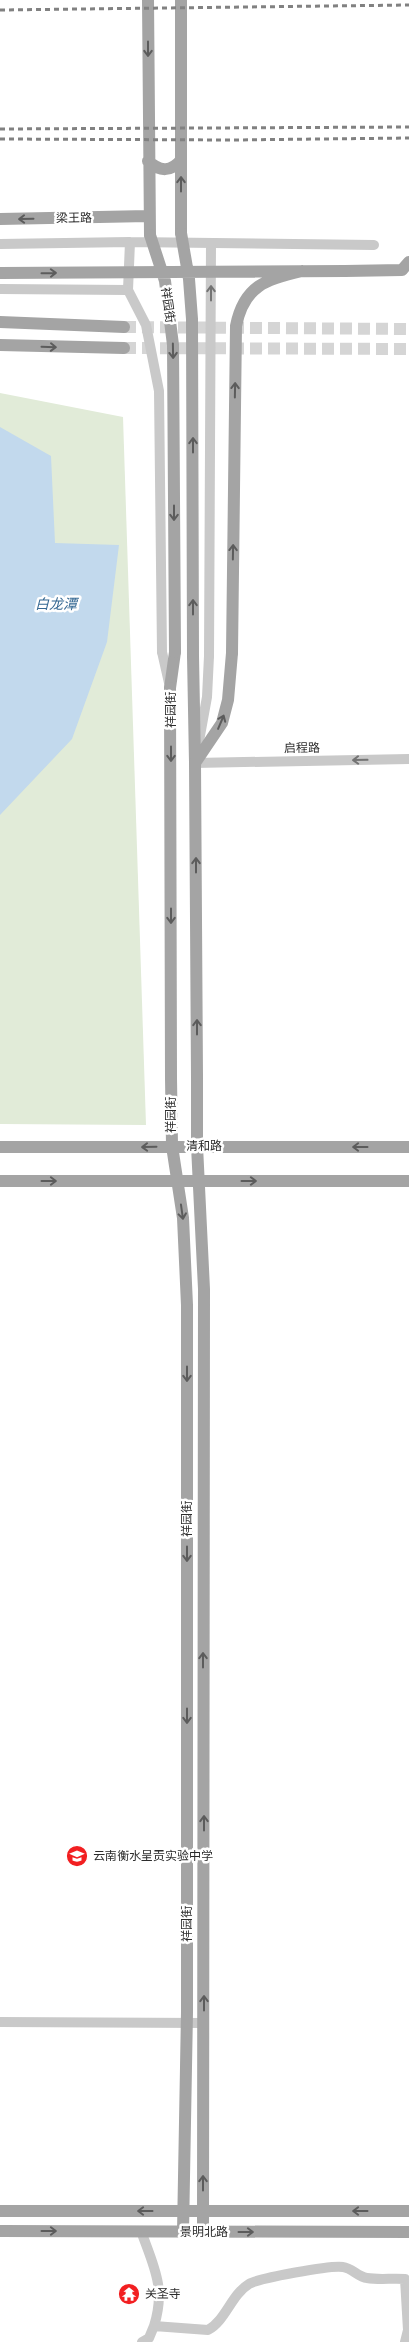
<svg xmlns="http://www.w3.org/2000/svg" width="409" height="2342" font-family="'Fira Sans Condensed','Noto Sans SC',sans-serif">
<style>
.green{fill:#e1ebd8}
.water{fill:#c2d9ed}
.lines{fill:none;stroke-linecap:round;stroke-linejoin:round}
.major-tunnel{stroke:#d5d5d5;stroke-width:12;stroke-dasharray:12 6;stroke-linecap:butt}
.minor{stroke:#c9c9c9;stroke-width:10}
.major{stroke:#a4a4a4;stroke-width:12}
.rail{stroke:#818181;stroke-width:3;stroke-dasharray:5 4;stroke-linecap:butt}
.minor-bridge{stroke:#c9c9c9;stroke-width:10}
.major-bridge{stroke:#a4a4a4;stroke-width:12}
.oneway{stroke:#5c5c5c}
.oneway2{stroke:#737373}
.labels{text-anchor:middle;stroke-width:5;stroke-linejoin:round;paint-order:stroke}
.street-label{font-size:12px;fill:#2c2c2c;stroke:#fff}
.poi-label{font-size:12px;fill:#2c2c2c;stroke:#fff;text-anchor:start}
.water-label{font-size:14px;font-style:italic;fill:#356893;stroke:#fff}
</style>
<rect width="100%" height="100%" fill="#fff"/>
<path class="green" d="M 0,393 L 123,417 L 146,1125 L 0,1124 Z"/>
<path class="water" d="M 0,427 L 51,456 L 55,543 L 119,545 L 107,642 L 72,739 L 0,815 Z"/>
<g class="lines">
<path class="major-tunnel" d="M 124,327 L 409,329
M 124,348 L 409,349"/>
<path class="minor" d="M 0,244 L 130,242 L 374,245
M 0,289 L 128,290 L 130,242
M 162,652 L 169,683
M 209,656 L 207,697 L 195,763 L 409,759
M 0,2022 L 204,2023
M 141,2231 C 154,2267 166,2288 154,2326 L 208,2330 C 226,2320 231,2295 249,2284 C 259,2278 331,2265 343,2267 C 352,2268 358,2277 367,2278 C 379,2280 393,2278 405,2279 L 408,2330 L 405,2342
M 142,2342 L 149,2338 L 154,2326"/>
<path class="major" d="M 148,0 L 150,235
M 148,161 C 160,172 171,172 181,160
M 0,219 L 148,216
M 181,233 L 181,0
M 345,271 L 402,270 L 409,262
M 0,322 L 124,327
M 0,345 L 124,348
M 193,656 L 195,763
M 170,688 L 175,652
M 195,763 L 222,723 L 228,700 L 232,653
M 197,1076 L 197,1146 L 204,1289 L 203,2232
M 171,1078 L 172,1146 L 183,1218 L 187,1305 L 187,2012 L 183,2232
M 0,1147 L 409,1147
M 0,1181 L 409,1181
M 0,2211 L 409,2211
M 0,2231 L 409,2232"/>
<path class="rail" d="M 0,10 L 409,5
M 0,129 L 409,127
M 0,139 L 232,140 L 409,138"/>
<path class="minor-bridge" d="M 128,290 L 146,325 L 159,391 L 162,652
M 209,656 L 211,243"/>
<path class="major-bridge" d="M 181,233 L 189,279 L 192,319 L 193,656
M 150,235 L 165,281 L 173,345 L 175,652
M 0,273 L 345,271
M 232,653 L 236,326 C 244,286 266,279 302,271
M 170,688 L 171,1078
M 195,763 L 197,1076"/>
</g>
<defs><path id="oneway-shaft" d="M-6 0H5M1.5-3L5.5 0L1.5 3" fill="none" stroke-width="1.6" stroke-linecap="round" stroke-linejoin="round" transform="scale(1.25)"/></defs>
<g class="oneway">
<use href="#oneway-shaft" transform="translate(148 49) rotate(90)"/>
<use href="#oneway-shaft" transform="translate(181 184) rotate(-90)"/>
<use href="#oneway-shaft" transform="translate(26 219) rotate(179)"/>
<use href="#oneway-shaft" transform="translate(49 273) rotate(-1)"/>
<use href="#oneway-shaft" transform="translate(49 347) rotate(2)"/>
<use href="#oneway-shaft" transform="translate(173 351) rotate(89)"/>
<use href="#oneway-shaft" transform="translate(235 390) rotate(-89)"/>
<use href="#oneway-shaft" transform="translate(193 445) rotate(-90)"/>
<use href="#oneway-shaft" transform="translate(174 513) rotate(90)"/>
<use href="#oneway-shaft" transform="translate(233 552) rotate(-89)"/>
<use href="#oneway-shaft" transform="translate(193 607) rotate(-90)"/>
<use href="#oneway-shaft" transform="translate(221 722) rotate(-67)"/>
<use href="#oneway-shaft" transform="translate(171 754) rotate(90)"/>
<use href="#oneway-shaft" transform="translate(196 865) rotate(-90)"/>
<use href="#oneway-shaft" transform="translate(171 916) rotate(90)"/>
<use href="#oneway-shaft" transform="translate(197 1027) rotate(-90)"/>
<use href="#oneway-shaft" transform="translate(149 1147) rotate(179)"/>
<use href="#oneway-shaft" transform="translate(360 1147) rotate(-180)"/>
<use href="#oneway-shaft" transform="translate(49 1181)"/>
<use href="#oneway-shaft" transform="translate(249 1181)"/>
<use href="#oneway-shaft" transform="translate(182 1212) rotate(82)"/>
<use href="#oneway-shaft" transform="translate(187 1374) rotate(90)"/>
<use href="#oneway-shaft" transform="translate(187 1554) rotate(90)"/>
<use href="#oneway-shaft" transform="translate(203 1660) rotate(-90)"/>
<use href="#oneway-shaft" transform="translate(187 1716) rotate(90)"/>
<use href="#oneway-shaft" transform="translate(204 1823) rotate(-90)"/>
<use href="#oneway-shaft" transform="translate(204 2003) rotate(-90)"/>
<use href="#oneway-shaft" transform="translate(203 2183) rotate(-90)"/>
<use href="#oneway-shaft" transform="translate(145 2211) rotate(180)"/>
<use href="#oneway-shaft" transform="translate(360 2211) rotate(180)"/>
<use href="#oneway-shaft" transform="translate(49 2231)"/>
<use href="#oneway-shaft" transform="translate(246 2232)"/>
</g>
<g class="oneway2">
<use href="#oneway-shaft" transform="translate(211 293) rotate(-90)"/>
<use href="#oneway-shaft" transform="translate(360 760) rotate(179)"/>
</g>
<defs>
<g id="school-disc" transform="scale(1.125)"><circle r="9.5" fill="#f21f21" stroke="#fff"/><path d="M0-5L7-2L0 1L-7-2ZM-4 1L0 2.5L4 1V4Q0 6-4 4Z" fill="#fff"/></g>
<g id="temple-disc" transform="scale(1.125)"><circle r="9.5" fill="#f21f21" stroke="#fff"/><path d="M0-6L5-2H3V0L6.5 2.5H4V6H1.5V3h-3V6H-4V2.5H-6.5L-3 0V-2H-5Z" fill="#fff"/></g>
</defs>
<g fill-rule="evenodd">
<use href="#school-disc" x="77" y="1856"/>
<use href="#temple-disc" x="129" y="2294"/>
</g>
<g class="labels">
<g class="street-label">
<text transform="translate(74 218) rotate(-1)" y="4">梁王路</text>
<text transform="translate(168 305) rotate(82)" y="4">祥园街</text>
<text transform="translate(171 710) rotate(-90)" y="4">祥园街</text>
<text transform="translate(302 748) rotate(-1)" y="4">启程路</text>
<text transform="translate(171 1115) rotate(-90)" y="4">祥园街</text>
<text x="204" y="1150">清和路</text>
<text transform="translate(187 1519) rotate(-90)" y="4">祥园街</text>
<text transform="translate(187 1924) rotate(-90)" y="4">祥园街</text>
<text x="204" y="2236">景明北路</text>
</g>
<g class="poi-label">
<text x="93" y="1860">云南衡水呈贡实验中学</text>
<text x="145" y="2298">关圣寺</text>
</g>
<g class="water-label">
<text x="56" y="609">白龙潭</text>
</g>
</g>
</svg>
